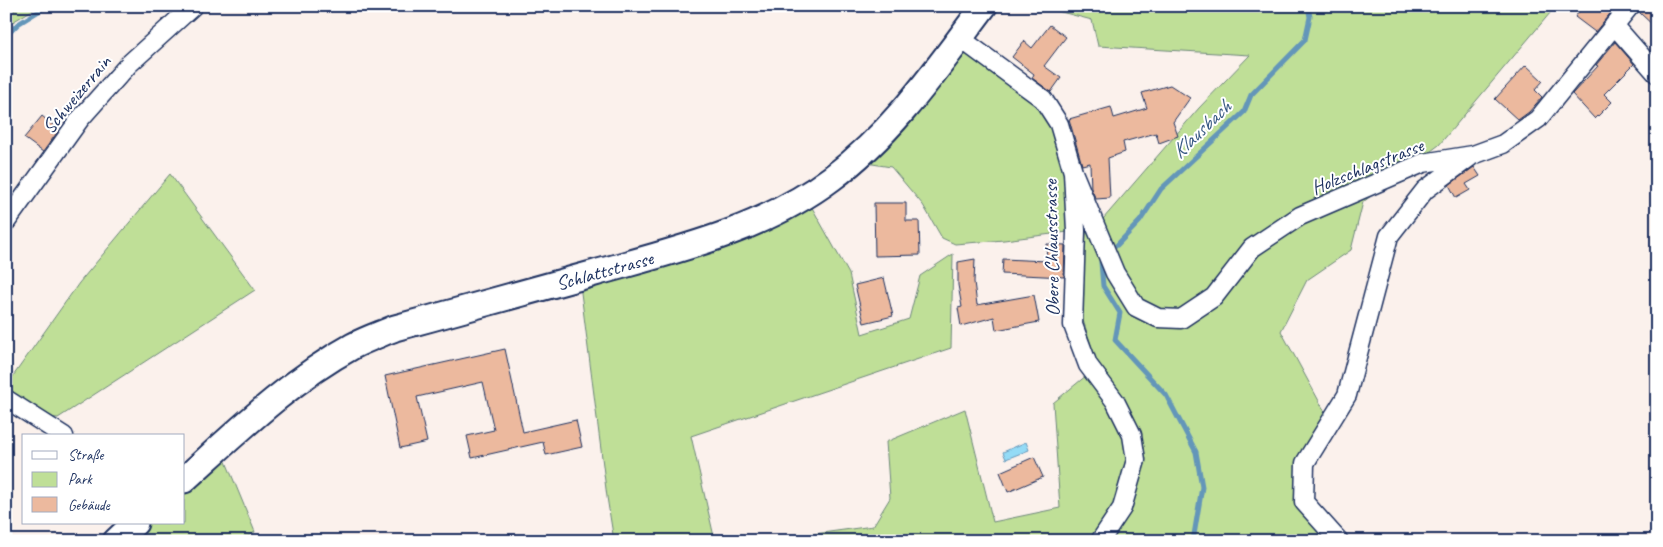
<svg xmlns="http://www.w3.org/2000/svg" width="1663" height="547" font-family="Caveat,sans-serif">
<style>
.green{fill:#bfdf97;stroke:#6d877a}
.water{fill:#94dbf6;stroke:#6496b9}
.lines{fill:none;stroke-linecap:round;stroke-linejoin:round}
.stream{stroke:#6496b9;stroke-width:5}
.building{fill:#ecb99e;stroke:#1b2f5e}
.street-casing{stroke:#1b2f5e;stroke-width:21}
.secondary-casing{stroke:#1b2f5e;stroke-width:29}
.street{stroke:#fff;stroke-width:18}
.secondary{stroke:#fff;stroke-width:25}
.labels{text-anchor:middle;stroke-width:4;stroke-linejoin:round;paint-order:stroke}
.street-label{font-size:20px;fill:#1b2f5e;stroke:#fff}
.water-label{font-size:21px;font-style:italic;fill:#395a84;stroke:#fff}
</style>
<rect width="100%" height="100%" fill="#fbf1ec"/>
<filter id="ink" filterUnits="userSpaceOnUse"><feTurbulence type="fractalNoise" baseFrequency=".02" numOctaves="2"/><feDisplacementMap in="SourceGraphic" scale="10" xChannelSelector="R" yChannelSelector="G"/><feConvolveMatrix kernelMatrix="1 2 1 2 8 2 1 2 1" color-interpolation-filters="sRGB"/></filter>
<g filter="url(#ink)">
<path class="green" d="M 21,6 L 39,6 L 6,26 L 6,15 Z
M 1038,6 L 1556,6 L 1439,145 L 1363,202 L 1351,250 L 1307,280 L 1281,331 L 1325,412 L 1301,458 L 1300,503 L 1331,541 L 788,541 L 800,536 L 873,526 L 890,498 L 886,442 L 965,409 L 993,522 L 1060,508 L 1053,403 L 1098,366 L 1079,308 L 1086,233 L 1103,219 L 1199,108 L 1250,55 L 1098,46 L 1092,20 Z
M 960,38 L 1059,124 L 1076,231 L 1004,240 L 955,244 L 942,238 L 923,205 L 891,167 L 854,161 Z
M 170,174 L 255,290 L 58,418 L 35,416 L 6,399 L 6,386 L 79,283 Z
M 805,195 L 849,274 L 862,334 L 909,319 L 920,276 L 953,254 L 951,348 L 691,436 L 715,541 L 614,541 L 607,497 L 579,277 Z
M 220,447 L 255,532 L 240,541 L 116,541 L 135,523 L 184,523 L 184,480 Z"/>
<path class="water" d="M 1026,442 L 1029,450 L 1006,459 L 1003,452 Z"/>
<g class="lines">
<path class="stream" d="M 996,10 L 999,6
M 6,36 L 18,24 L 47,6
M 1117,245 L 1140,221 L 1161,189 L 1244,112 L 1251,95 L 1305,40 L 1310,17 L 1308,6
M 1101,262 L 1103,286 L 1120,313 L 1115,340 L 1166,395 L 1196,452 L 1202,487 L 1193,541"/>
</g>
<path class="building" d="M 1583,6 L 1608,6 L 1613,10 L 1595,32 L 1575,17 Z
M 1647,6 L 1657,6 L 1657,29 L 1640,13 Z
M 1050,25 L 1066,37 L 1044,66 L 1061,78 L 1051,92 L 1032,78 L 1034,74 L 1012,57 L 1024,41 L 1032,48 Z
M 1615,42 L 1634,64 L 1604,94 L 1612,102 L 1595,119 L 1572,94 L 1598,66 L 1596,65 Z
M 1526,65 L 1543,81 L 1535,90 L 1542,97 L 1529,112 L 1518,120 L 1495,99 Z
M 1170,85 L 1190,98 L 1173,122 L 1178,136 L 1159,143 L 1156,133 L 1123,142 L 1125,152 L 1108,158 L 1110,198 L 1096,199 L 1091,189 L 1090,163 L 1082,165 L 1069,119 L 1111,107 L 1114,118 L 1147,108 L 1142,93 Z
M 42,116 L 59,130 L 43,152 L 24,138 Z
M 1474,167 L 1480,176 L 1466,184 L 1470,190 L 1456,198 L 1449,185 Z
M 874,203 L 906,203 L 906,221 L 919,221 L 920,255 L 875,256 Z
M 1047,244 L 1065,245 L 1064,277 L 1002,274 L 1003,259 L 1046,261 Z
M 975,259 L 974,282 L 977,305 L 1034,295 L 1039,322 L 996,330 L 994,317 L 961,326 L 958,308 L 962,307 L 958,285 L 958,262 Z
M 884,278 L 893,316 L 864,323 L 855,285 Z
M 505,349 L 523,432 L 576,420 L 582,447 L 546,455 L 543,442 L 472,458 L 467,436 L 494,430 L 483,382 L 417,397 L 427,442 L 400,448 L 385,376 Z
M 1034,457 L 1043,477 L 1008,492 L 1000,472 Z"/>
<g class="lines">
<g class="street-casing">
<path id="street" d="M 1614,25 L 1657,74
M 960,38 L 1043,99 L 1059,124 L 1073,172 L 1076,231 L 1073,325 L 1088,365 L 1115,401 L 1132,435 L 1136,460 L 1122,508 L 1100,541
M 1073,172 L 1115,273 L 1136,307 L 1158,318 L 1181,319 L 1214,297 L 1252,248 L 1300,216 L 1423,163 L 1473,155 L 1503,144 L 1538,119 L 1630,6
M 6,222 L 80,119 L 129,64 L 193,6
M 6,399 L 64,436
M 1339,541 L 1304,502 L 1305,463 L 1347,395 L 1389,236 L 1425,190 L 1470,157"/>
</g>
<g class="secondary-casing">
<g id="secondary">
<path id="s1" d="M 184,480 C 237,432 289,381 353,346 C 366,339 381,334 395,328 C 462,310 529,291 595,273 C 677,250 763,230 832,178 C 894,132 938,67 984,6"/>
<path d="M 116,541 L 135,523"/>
</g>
</g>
<use href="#street" class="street"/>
<use href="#secondary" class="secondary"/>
</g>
</g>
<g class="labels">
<g class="street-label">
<text transform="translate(76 94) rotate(-50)" y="7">Schweizerrain</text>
<text transform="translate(1367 166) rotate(-22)" y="7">Holzschlagstrasse</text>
<text transform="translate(1051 248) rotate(-91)" y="7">Obere Chlausstrasse</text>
<text dy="7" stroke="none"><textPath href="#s1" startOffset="479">Schlattstrasse</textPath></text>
</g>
<g class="water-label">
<text transform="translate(1201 129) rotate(-44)" y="7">Klausbach</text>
</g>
</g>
<rect width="1663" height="547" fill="none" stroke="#fff" stroke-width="25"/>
<rect x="12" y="12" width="1638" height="522" fill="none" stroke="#1b2f5e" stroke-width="2" filter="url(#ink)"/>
<rect x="22" y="434" width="162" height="90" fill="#ffffff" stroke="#a4acbf"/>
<rect x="32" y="451" width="25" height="8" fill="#ffffff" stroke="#a4acbf"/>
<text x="68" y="460" font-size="15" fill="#1b2f5e">Straße</text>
<rect x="32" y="472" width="25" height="15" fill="#bfdf97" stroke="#a4acbf"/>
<text x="68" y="484" font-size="15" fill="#1b2f5e">Park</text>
<rect x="32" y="497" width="25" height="15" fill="#ecb99e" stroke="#a4acbf"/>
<text x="68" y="510" font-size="15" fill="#1b2f5e">Gebäude</text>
</svg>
